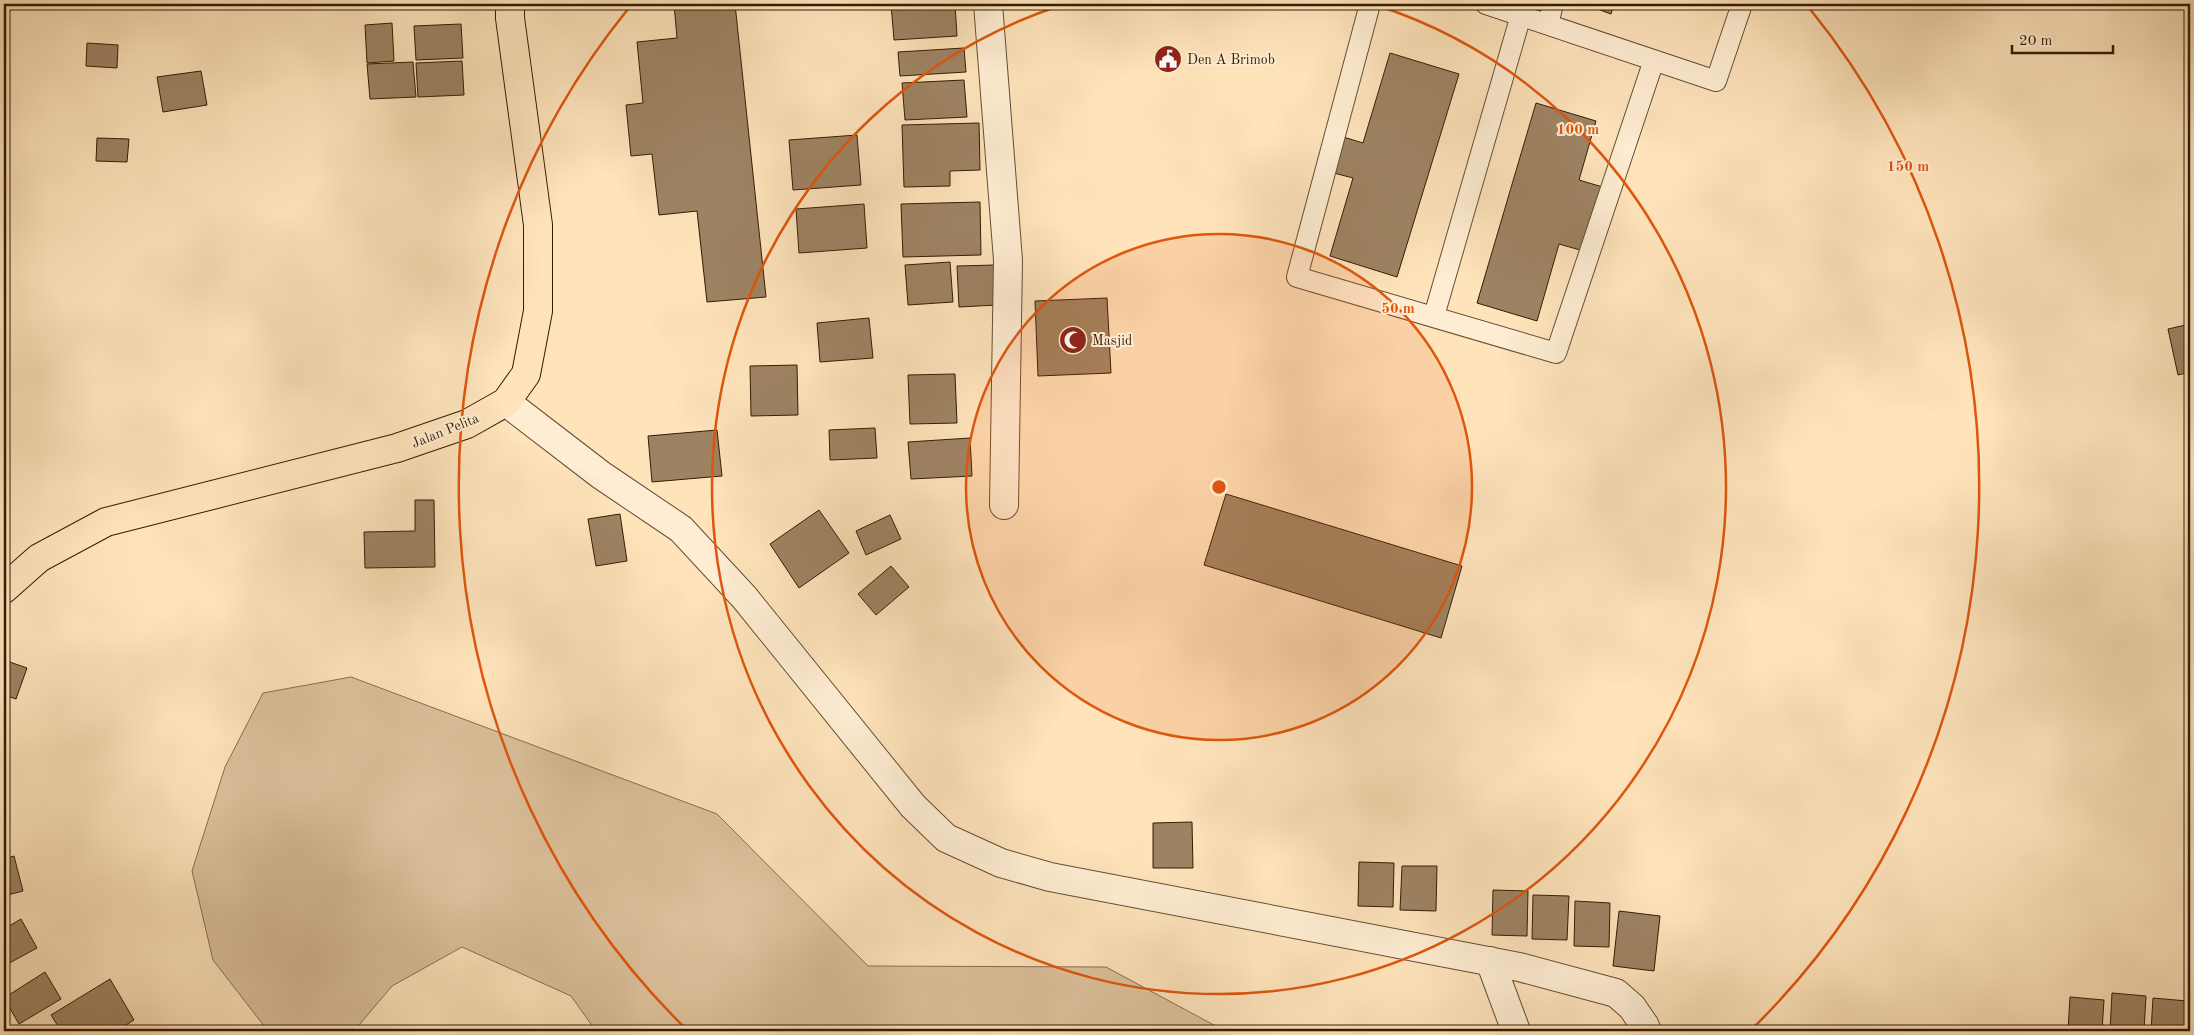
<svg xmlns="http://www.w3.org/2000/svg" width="2194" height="1035" font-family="'Old Standard TT',serif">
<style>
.green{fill:#dcc19c;stroke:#886e50}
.building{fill:#9e8363;stroke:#351c03}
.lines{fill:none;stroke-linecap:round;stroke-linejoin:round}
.service-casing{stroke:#674e31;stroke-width:22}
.minor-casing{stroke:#674e31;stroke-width:30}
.trunk-casing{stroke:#351c03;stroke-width:30}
.service{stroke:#feedd3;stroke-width:20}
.minor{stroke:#feedd3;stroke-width:28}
.trunk{stroke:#fee3bb;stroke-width:28}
.ring{fill:none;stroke:#df560c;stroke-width:2.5}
.labels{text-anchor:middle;stroke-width:4;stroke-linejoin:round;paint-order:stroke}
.poi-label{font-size:14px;fill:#351c03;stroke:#feedd3;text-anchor:start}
.street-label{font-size:14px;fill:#351c03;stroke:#feedd3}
.centre{fill:#df560c;stroke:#feedd3;stroke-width:2.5}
.ring-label{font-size:15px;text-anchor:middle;font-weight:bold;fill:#df560c;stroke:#feedd3;stroke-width:4;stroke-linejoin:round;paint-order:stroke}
</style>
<rect width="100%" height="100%" fill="#fee3bb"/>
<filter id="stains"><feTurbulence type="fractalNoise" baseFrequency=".004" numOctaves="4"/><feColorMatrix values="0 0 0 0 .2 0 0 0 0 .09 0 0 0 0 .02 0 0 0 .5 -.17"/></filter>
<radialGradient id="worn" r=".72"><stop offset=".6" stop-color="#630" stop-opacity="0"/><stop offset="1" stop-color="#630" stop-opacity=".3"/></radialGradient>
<path class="green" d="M 351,677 L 717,814 L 868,966 L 1106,967 L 1225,1031 L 596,1031 L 571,996 L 462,947 L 392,986 L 354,1031 L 268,1031 L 213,960 L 192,871 L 225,767 L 263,693 Z"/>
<path class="building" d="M 674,4 L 735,4 L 766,297 L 707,302 L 697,211 L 659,215 L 652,154 L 631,156 L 626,105 L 643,103 L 637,42 L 677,38 Z
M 891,4 L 955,4 L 957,36 L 894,40 Z
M 1584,4 L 1614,4 L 1611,14 Z
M 392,23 L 394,61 L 367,63 L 365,25 Z
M 461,24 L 463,58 L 416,60 L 414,26 Z
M 87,43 L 118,45 L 117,68 L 86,66 Z
M 964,48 L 966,72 L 900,76 L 898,52 Z
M 1390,53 L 1459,74 L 1397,277 L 1330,256 L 1353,178 L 1330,172 L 1340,136 L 1363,143 Z
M 462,61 L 464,95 L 418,97 L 416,63 Z
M 413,62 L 416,97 L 370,99 L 367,64 Z
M 201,71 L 207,105 L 163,112 L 157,77 Z
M 964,80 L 967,117 L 905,120 L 902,83 Z
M 1536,103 L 1596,121 L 1579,180 L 1606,188 L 1587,252 L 1559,244 L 1537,321 L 1477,303 Z
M 979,123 L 980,170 L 950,171 L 950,186 L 904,187 L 902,125 Z
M 857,135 L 861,185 L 793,190 L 789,140 Z
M 97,138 L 129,139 L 127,162 L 96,161 Z
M 980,202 L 981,255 L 903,257 L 901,204 Z
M 864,204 L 867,248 L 799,253 L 796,209 Z
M 950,262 L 953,302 L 908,305 L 905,265 Z
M 995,265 L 997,305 L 959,307 L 957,266 Z
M 1107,298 L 1111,373 L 1038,376 L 1035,301 Z
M 869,318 L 873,358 L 820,362 L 817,323 Z
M 2190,324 L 2190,372 L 2178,375 L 2168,329 Z
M 797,365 L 798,415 L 751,416 L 750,366 Z
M 955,374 L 957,423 L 910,424 L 908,375 Z
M 875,428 L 877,458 L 830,460 L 829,430 Z
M 717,430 L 722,476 L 652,482 L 648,436 Z
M 970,438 L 972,476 L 911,479 L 908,442 Z
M 1226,494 L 1462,566 L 1441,638 L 1204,565 Z
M 415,500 L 434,500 L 435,567 L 365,568 L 364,532 L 415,531 Z
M 819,510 L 849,553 L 799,588 L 770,544 Z
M 620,514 L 627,561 L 596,566 L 588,519 Z
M 890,515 L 901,539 L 866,555 L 856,531 Z
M 891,566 L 909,587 L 876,615 L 858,594 Z
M 4,660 L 27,668 L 16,699 L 4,695 Z
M 1192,822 L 1193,868 L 1153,868 L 1153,823 Z
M 14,856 L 23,891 L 4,896 L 4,859 Z
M 1359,862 L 1394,863 L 1393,907 L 1358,906 Z
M 1402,866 L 1437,866 L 1436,911 L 1400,910 Z
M 1493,890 L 1528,891 L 1527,936 L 1492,935 Z
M 1533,895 L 1569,896 L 1567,940 L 1532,939 Z
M 1575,901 L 1610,903 L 1609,947 L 1574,946 Z
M 1619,911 L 1660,916 L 1654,971 L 1613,966 Z
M 21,919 L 37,948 L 4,966 L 4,929 Z
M 45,972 L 61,999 L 19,1024 L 4,998 Z
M 110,979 L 134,1020 L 116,1031 L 61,1031 L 51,1015 Z
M 2112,993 L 2146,996 L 2144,1031 L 2110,1031 Z
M 2070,997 L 2104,1000 L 2102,1031 L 2068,1031 Z
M 2153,998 L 2187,1001 L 2185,1031 L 2151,1031 Z"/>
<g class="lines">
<g class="service-casing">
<path id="service" d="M 1370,4 L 1297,277 L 1556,353 L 1654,60
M 1486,4 L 1716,81 L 1742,4
M 1548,24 L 1553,4
M 1434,316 L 1521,15"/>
</g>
<g class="minor-casing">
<path id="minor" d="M 988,4 L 1008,260 L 1004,505
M 506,402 L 601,475 L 681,529 L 744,597 L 913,806 L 946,838 L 1001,863 L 1050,877 L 1519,967 L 1616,993 L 1632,1007 L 1645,1026 L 1645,1031
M 1490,961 L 1516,1031"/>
</g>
<g class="trunk-casing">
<path id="trunk" d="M 4,589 L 39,558 L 106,522 L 397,448 L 467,424 L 506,402 L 526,374 L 538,311 L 538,225 L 510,18 L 510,4"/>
</g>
<use href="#service" class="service"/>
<use href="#minor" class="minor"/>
<use href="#trunk" class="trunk"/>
</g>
<circle cx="1219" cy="487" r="253" fill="#df560c" fill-opacity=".12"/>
<g class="ring">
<circle cx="1219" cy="487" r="253"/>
<path d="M1376 5A507 507 0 1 1 1062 5"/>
<path d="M686 1029A760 760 0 0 1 628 9M1810 9A760 760 0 0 1 1752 1029"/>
</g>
<defs>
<g id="civic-disc" transform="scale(1.4375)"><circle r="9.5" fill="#8f2418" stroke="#feedd3"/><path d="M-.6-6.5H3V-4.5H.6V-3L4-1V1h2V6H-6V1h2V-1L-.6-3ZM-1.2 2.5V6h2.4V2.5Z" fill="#fff"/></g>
<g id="mosque-disc" transform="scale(1.4375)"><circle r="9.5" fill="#8f2418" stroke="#feedd3"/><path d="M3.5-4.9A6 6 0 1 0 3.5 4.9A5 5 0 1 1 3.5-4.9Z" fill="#fff"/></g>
</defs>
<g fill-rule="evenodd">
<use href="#civic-disc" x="1168" y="59"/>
<use href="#mosque-disc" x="1073" y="340"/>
</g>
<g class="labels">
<g class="poi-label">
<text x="1187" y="64">Den A Brimob</text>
<text x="1092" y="345">Masjid</text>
</g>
<g class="street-label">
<text transform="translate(445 430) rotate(-22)" y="5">Jalan Pelita</text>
</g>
</g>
<circle cx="1219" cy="487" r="8" class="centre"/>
<g class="ring-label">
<text x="1578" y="134">100 m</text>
<text x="1908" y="171">150 m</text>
<text x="1398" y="313">50 m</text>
</g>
<rect width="2194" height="1035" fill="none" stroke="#fee3bb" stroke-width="20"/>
<rect x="5" y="5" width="2184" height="1025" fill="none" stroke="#351c03" stroke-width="2.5"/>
<rect x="10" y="10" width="2174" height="1015" fill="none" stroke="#351c03"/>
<path d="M2012 45v8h101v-8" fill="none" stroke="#351c03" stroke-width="2.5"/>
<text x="2019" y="45" font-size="15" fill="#351c03" stroke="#feedd3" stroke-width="4" paint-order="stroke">20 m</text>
<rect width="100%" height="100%" filter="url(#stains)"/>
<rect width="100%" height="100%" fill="url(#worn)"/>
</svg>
